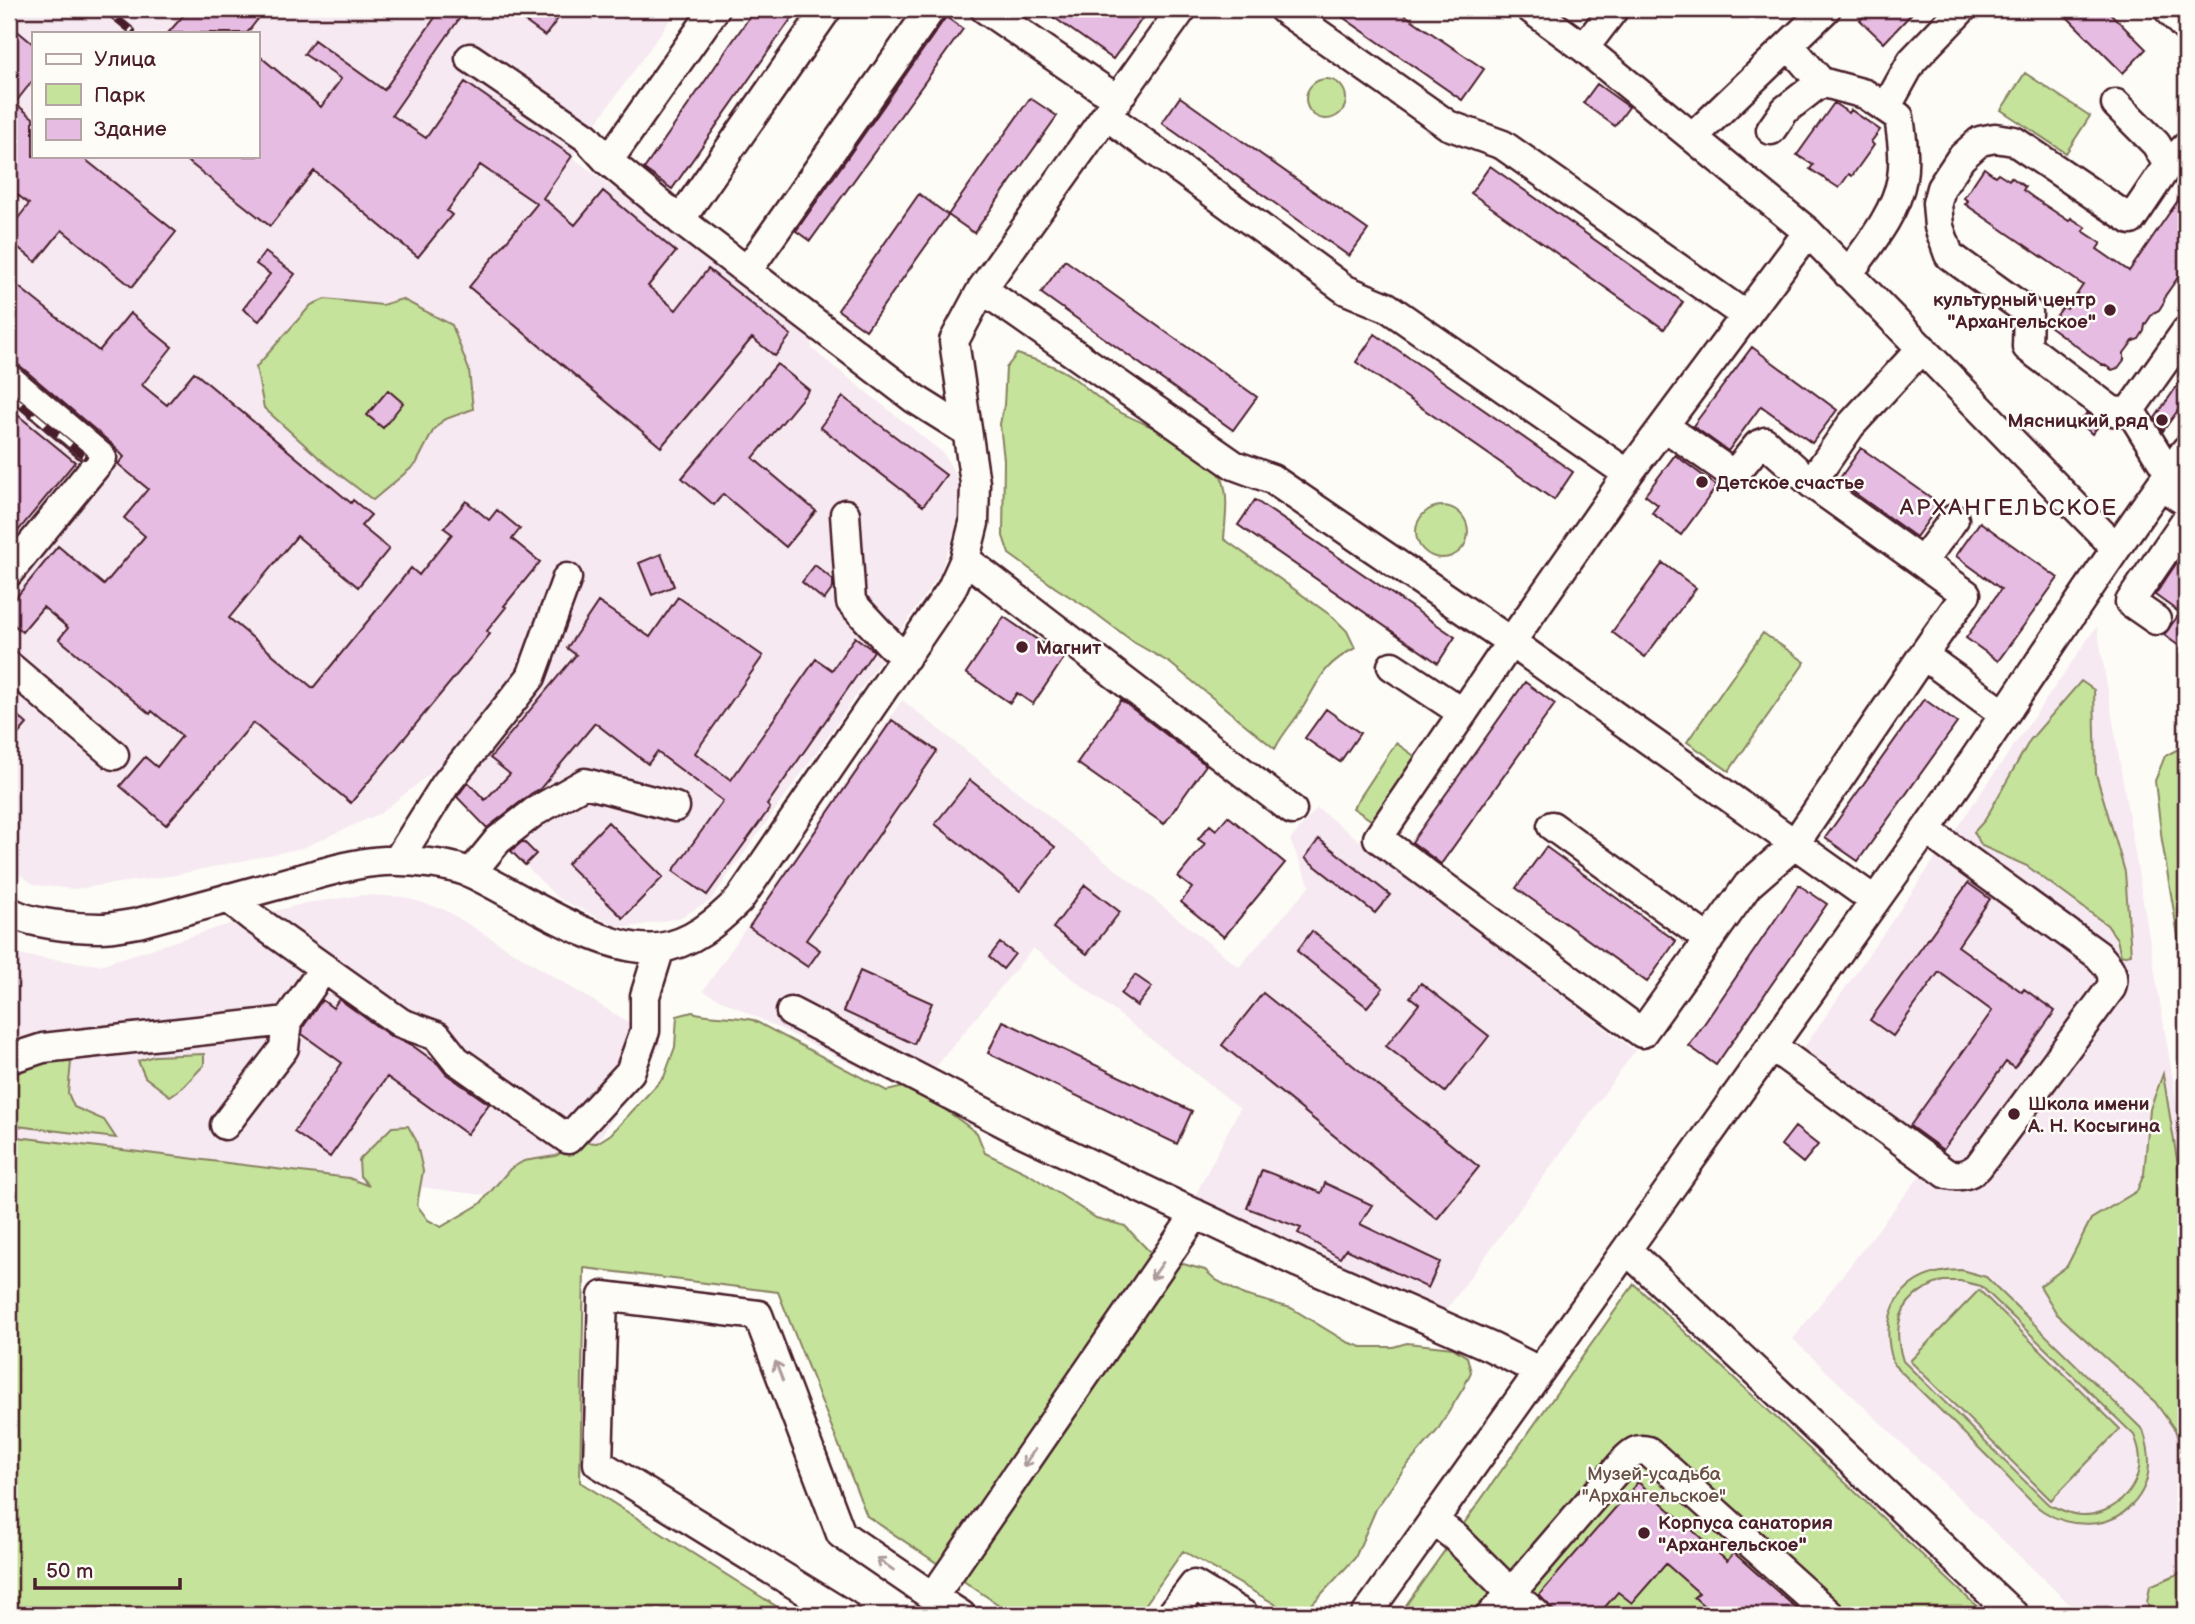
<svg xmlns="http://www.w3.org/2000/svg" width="2195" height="1624" font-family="'Balsamiq Sans',sans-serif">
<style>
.built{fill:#f6e9f1;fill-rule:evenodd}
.green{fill:#c5e39a;stroke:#888162;stroke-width:2;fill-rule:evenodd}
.building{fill:#e7bce2;stroke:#4a1f2b;stroke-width:2}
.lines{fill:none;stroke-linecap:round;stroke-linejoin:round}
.minor-casing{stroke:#4a1f2b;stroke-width:33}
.minor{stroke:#fdfcf7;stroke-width:28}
.rail-casing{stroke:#4a1f2b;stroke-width:8}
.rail{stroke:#fdfcf7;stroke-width:5;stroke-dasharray:16;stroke-linecap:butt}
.oneway{stroke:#ac999b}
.poi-dot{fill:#4a1f2b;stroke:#fdfcf7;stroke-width:2.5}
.labels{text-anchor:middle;stroke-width:5;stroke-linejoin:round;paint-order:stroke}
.poi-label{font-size:19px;font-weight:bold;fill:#4a1f2b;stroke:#fdfcf7;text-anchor:start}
.park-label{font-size:19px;fill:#695047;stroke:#fdfcf7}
.quarter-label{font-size:23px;letter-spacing:2px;fill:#4a1f2b;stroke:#fdfcf7}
</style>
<rect width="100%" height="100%" fill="#fdfcf7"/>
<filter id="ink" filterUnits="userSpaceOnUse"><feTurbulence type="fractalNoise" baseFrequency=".0143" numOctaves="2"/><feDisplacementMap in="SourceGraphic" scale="14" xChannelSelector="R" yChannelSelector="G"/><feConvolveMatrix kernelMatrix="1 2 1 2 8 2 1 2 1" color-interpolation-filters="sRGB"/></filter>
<g filter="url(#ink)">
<path class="built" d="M 9,9 L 678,9 L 572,157 L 811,335 L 812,349 L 943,453 L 956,475 L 960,496 L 955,530 L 940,573 L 832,731 L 710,901 L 679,918 L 629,927 L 613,925 L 558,898 L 453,792 L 431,773 L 381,813 L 302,848 L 170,876 L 74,889 L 35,885 L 9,867 ZM 33,33 L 257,33 L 257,156 L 33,156 Z
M 2097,626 L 2186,1158 L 2186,1615 L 2081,1615 L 1793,1339 L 1925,1169 L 1789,1069 Z
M 902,700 L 1239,967 L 1310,886 L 1290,840 L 1317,808 L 1635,1051 L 1444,1313 L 1305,1252 L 1194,1198 L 1240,1108 L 1033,948 L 934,1069 L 904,1054 L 890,1083 L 703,991 Z
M 364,895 L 404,897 L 445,910 L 662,1043 L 557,1204 L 9,1136 L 9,954 L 100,965 L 252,917 L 306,903 Z"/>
<path class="green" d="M 2025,73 L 2090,116 L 2066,153 L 2001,110 Z
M1306 99a20 20 0 1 1 40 0a20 20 0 1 1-40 0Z
M 325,299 L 382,305 L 402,299 L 452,325 L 469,370 L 473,409 L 443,420 L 433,431 L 416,464 L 373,500 L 327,465 L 264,408 L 256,367 L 311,305 Z
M 1017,354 C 1035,360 1055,365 1071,376 C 1085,386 1098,399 1114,409 C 1145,427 1209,443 1223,481 C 1229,499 1225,521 1224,539 L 1333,617 L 1347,631 L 1355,648 C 1324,665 1322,675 1305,704 C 1296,720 1283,732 1275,749 L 1170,663 L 1135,643 L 1091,610 L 1056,588 L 1009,554 L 1003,536 L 1004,460 L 1000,424 L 1004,405 L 1006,368 Z
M1416 532a26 26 0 1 1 52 0a26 26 0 1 1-52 0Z
M 1763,633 L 1805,662 L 1729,771 L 1687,742 Z
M 2081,681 L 2094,690 L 2096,774 L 2125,872 L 2131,954 L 2121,956 L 2117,939 L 2107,925 L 2027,866 L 1982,846 L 1974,832 L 1985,820 L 2030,740 Z
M 1396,743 L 1420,760 L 1377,824 L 1353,808 Z
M 2186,745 L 2186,983 L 2162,841 L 2155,781 L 2165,756 Z
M 692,1012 C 713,1018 733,1015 753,1020 L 887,1091 L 912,1085 L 977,1133 L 985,1153 L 1029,1174 L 1096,1218 L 1125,1226 L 1148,1250 L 1161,1258 L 1205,1270 L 1216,1280 L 1244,1295 L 1291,1308 L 1347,1342 L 1362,1347 L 1393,1347 L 1407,1343 L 1453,1348 L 1467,1357 L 1471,1372 L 1464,1387 L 1437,1431 L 1404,1469 L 1376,1509 L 1355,1558 L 1302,1615 L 1294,1615 L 1183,1551 L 1138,1615 L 1014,1615 L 867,1516 L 778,1292 L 584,1268 L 580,1482 L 790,1615 L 29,1615 L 9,1606 L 9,1136 L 349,1178 L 369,1186 L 360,1176 L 359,1160 L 392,1127 L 408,1126 L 416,1140 L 423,1171 L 417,1205 L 428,1220 L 441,1227 L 480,1204 L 510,1169 L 524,1161 L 555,1156 L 583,1142 L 597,1143 L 611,1134 L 664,1077 L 675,1047 L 677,1016 Z
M 61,1050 L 71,1062 L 68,1093 L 74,1107 L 104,1120 L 116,1138 L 9,1125 L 9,1066 Z
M 204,1054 L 204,1065 L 183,1087 L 170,1096 L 145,1077 L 138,1061 L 154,1056 Z
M 2163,1074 L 2186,1214 L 2186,1461 L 2175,1430 L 2155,1402 L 2057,1314 L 2040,1286 L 2067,1266 L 2091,1219 L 2137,1191 L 2144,1174 L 2150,1109 Z
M 1961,1270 L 1986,1277 L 2143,1430 C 2152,1456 2153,1483 2132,1505 C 2110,1529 2070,1529 2043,1511 C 2028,1501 2011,1480 1997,1466 C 1963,1432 1929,1399 1894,1365 C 1876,1310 1903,1271 1961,1270 ZM 1943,1281 L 1960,1281 L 1981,1286 L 2134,1435 C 2136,1440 2138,1445 2139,1451 C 2145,1486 2114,1517 2080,1515 C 2069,1514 2058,1509 2048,1504 L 1903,1361 C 1890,1321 1903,1294 1943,1281 Z
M 1634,1284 L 1986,1615 L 1399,1615 Z
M 1979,1290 L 2120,1429 L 2051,1500 L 1910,1361 Z
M 2186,1568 L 2186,1615 L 2152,1615 L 2147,1603 L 2150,1586 L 2180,1573 Z"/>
<path class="building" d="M 189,9 L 253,9 L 261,15 L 247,33 L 168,33 Z
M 441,9 L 466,9 L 392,115 L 426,138 L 465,82 L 572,156 L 543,198 L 575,225 L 603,191 L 676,252 L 648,286 L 676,310 L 708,269 L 791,335 L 775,356 L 752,338 L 661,447 L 469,287 L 537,204 L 480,165 L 447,211 L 452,215 L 418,257 L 314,171 L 270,226 L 181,156 L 257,156 L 257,54 L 321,107 L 341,79 L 304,54 L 314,40 L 384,90 Z
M 508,9 L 565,9 L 545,36 Z
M 755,9 L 798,9 L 672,189 L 644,169 Z
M 1042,9 L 1149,9 L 1113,59 Z
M 1331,9 L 1396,9 L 1484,69 L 1462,100 Z
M 1870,9 L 1916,9 L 1884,43 L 1860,20 Z
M 2059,9 L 2106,9 L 2146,49 L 2123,73 Z
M 946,17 L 963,29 L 810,241 L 796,231 Z
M 9,24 L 33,44 L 33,80 L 15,103 L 33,118 L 33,156 L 81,156 L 176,232 L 132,287 L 62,230 L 36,262 L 9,240 L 9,230 L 29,204 L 9,188 Z
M 1597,84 L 1629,107 L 1615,126 L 1583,103 Z
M 1180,97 L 1368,230 L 1349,256 L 1162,123 Z
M 1030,98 L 1057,116 L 974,233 L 948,215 Z
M 1834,103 L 1849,113 L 1851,110 L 1880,130 L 1871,142 L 1874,145 L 1852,176 L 1849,174 L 1839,188 L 1810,169 L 1813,165 L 1797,155 Z
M 1490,166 L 1683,302 L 1664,329 L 1471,193 Z
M 1984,168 L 1995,176 L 1998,173 L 2009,180 L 2011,177 L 2025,187 L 2023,190 L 2034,198 L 2069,221 L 2071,218 L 2086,228 L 2083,231 L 2101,243 L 2097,249 L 2129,271 L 2186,189 L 2186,266 L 2165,296 L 2164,302 L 2159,310 L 2153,313 L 2145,325 L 2144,331 L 2139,339 L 2133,341 L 2124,353 L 2124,360 L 2118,368 L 2112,370 L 2103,364 L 2102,365 L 2049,326 L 2063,307 L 2067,309 L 2083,285 L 1965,204 L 1968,201 L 1964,198 Z
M 919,194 L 948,215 L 866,330 L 838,310 Z
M 265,252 L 295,274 L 259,321 L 243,309 L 270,274 L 256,264 Z
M 1065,260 L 1257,397 L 1233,430 L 1041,293 Z
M 9,279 L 99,351 L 130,313 L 172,347 L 142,385 L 167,405 L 194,372 L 351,503 L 353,500 L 371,515 L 361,526 L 389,549 L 358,587 L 297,536 L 229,618 L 313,688 L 411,568 L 419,575 L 452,534 L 444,528 L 466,501 L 489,520 L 497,510 L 520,529 L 512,539 L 540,562 L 504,606 L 506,607 L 487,631 L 490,634 L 351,803 L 253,723 L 166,825 L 120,786 L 145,757 L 157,767 L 182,736 L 152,711 L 150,714 L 59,639 L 68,628 L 43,607 L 22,632 L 9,620 L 9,606 L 58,546 L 104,585 L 145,536 L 124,518 L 148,489 L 118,464 L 124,457 L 113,445 L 20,366 L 9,363 Z
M 1375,334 L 1573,472 L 1554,500 L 1356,362 Z
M 1752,347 L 1837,410 L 1812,443 L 1761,406 L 1728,451 L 1693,426 Z
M 777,364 L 809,390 L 753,458 L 816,511 L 786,547 L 723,494 L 714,505 L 682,478 Z
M 2186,373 L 2186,399 L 2163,431 L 2155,418 Z
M 388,390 L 403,403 L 383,428 L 367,415 Z
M 843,397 L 946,475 L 923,506 L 820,427 Z
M 9,408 L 75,462 L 9,542 Z
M 2087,413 L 2101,423 L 2092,434 L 2079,422 Z
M 1861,448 L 1940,504 L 1916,537 L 1838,481 Z
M 1675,455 L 1717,486 L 1681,535 L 1652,513 L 1658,505 L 1645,495 Z
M 1255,500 L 1455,637 L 1438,663 L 1238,525 Z
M 1980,522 L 2058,578 L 1998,661 L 1966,638 L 2001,589 L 1956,556 Z
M 2186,549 L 2186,651 L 2164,635 L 2180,613 L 2155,595 Z
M 661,554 L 674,586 L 652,595 L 639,563 Z
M 1663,563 L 1696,588 L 1645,657 L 1612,632 Z
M 815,565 L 833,580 L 833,588 L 824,600 L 802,582 Z
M 678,597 L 763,656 L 695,753 L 731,780 L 816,659 L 832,670 L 855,637 L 874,651 L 767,805 L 770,808 L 707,895 L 673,871 L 723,801 L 657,752 L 648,764 L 595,723 L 540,789 L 532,793 L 487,828 L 457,797 L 468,782 L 485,800 L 510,774 L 490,758 L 576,655 L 567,648 L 598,602 L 650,637 Z
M 1004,617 L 1064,658 L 1033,704 L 1017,693 L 1010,703 L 966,673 Z
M 1525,682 L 1555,704 L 1441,864 L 1412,842 Z
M 1924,699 L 1957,723 L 1858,861 L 1825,838 Z
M 1121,700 L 1206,765 L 1164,824 L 1077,763 Z
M 9,708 L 27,724 L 9,745 Z
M 1326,709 L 1360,733 L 1340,762 L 1305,738 Z
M 892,720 L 937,751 L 806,940 L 820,950 L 808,967 L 749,927 Z
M 970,780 L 1055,847 L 1020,891 L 935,824 Z
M 1228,816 L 1285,863 L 1224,937 L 1181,902 L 1192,888 L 1178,877 L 1205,844 L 1198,839 L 1210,825 L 1216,830 Z
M 608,822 L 663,877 L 623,918 L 567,864 Z
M 1319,839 L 1390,895 L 1375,913 L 1305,858 Z
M 523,841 L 536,854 L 525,865 L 511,851 Z
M 1546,847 L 1676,941 L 1647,982 L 1516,888 Z
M 1968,883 L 1990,899 L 1958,946 L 2022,992 L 2024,989 L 2055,1011 L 2014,1068 L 2006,1062 L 1943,1150 L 1910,1126 L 1992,1011 L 1939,972 L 1893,1036 L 1870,1020 Z
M 1085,885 L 1120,912 L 1087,954 L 1053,928 Z
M 1799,885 L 1827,904 L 1716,1065 L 1689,1046 Z
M 1312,931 L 1383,988 L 1367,1007 L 1297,951 Z
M 1000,943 L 1015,954 L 1003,969 L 989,957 Z
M 860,971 L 932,1003 L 914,1044 L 843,1011 Z
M 1135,975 L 1152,987 L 1137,1006 L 1121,994 Z
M 1421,983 L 1489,1036 L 1445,1092 L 1386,1046 L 1419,1004 L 1410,997 Z
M 1263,993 L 1479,1167 L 1437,1219 L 1222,1045 Z
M 339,999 L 392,1037 L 410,1044 L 438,1064 L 446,1074 L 489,1104 L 467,1134 L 387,1077 L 330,1157 L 294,1132 L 342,1063 L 302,1034 L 303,1027 L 322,1000 L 333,1008 Z
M 1003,1021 L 1192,1111 L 1177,1144 L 988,1053 Z
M 1795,1127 L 1818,1145 L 1803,1163 L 1781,1145 Z
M 1262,1170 L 1321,1193 L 1325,1183 L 1372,1205 L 1360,1224 L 1440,1262 L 1428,1288 L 1346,1249 L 1340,1258 L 1298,1233 L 1301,1228 L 1247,1208 Z
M 1638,1482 L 1727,1561 L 1734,1553 L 1804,1615 L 1714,1615 L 1694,1597 L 1699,1593 L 1666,1564 L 1632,1603 L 1618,1592 L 1598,1615 L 1558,1615 L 1539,1595 Z"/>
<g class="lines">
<g class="minor-casing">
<path id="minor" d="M 985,9 L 1118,100
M 1283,9 L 1448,125 L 1503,145 L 1746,316
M 1531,9 L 1584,48 L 1808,232 L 2116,548
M 2168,9 L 2186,28
M 1789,45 L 1821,82 L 1865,94 L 1899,117 C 1902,137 1905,158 1902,178 C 1896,213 1869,245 1848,274
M 1584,48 L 1614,9
M 470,58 L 586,137 L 608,161 L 680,220 L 915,399 L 966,431
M 2116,104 L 2156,144 L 2168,165
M 1886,108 L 1912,61 L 1962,9
M 1107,116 L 1346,290 L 1387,307 L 1628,474
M 1771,130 L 1785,110 L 1821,82
M 1693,137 L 1826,9
M 2186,147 L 2168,165 L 2131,220 L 2014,141 L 1995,138 L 1980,141 L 1961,158 L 1941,188 L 1937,203 L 1939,227 L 1949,255 L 2028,312 L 2027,347 L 2112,411 L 2122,412 L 2130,410 L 2186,331
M 608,161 L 715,9
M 680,220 L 827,9
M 1808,232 L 1628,474 L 1511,642 L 1378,838 L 1642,1033 L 1748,885 L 1794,845 L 1923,655
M 747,271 L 931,9
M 982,289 L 1234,465 L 1272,479 L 1511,642 L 1875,901
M 9,379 L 102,458 L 9,572
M 2130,410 L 2169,473
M 1664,426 L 1728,471 L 1736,472 L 1758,445 L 1765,442 L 1811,483 L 1966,594 L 1923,655 L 2004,714
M 1811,483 L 1851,425 L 1922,348
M 2161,485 L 2186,502
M 845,514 L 851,602 L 891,645 L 906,657
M 965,559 L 1292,810
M 1922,562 L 1954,519
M 2156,620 L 2130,602 L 2186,520
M 9,666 L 114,755
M 1392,666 L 1463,713
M 1552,826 L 1709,940
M 397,861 L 445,785 L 531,677 L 567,578
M 471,873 L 498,840 L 534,812 L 585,783 L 675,807
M 228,898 L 252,917 L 401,1023 L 437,1036 L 456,1060 L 568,1139 L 630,1072 L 645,1031 L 645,996 L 660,948
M 9,911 C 29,924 75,928 100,928 C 112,928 125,925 138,923 C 189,909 240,895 292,881 C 327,872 364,859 401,861 C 424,862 452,864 473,874 C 522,897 605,955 659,948 C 691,944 717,922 739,900 L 951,590 L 965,559 L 974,523 L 975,483 L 954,341 L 982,289 L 1182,9
M 791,1012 L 1022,1132 L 1299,1263 L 1491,1347 L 1539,1371
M 1773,1047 L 1947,1174 C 1960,1177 1968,1175 1978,1167 L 2111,988 C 2116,973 2107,965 2098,955 L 1926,830
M 9,1059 L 43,1048 L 287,1021 L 324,968
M 225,1125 L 284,1048 L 287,1021
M 1627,1250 L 2014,1615
M 1433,1520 L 1455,1537 L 1511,1593 L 1491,1615
M 933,1597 L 961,1615
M 845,1615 L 598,1463 L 603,1296 L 758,1315 L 841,1534 L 933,1597 L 1196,1214
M 1171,1615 L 1194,1585 L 1244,1615
M 1366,1615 C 1552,1352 1741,1091 1927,828 C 2015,703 2095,573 2186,450
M 1537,1615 L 1511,1593 L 1626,1459 C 1633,1452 1638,1448 1648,1451 L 1830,1615"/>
</g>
<use href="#minor" class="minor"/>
<g class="rail-casing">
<path id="rail" d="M 105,9 L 132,31
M 9,394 L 84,456"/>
</g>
<use href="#rail" class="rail"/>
</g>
<defs><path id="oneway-shaft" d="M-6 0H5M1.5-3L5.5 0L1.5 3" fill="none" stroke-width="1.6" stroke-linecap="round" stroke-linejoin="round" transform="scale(1.75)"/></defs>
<g class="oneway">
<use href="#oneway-shaft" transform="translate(1157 1271) rotate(125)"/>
<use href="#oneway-shaft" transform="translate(779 1371) rotate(-111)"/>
<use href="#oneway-shaft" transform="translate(1029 1458) rotate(124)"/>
<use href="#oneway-shaft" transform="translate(885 1564) rotate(-145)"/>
</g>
</g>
<g class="poi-dot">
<circle cx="2110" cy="310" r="7"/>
<circle cx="2162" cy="420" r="7"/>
<circle cx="1702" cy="482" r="7"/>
<circle cx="1022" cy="647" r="7"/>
<circle cx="2014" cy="1114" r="7"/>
<circle cx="1644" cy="1533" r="7"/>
</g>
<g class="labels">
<g class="poi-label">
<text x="2096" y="306" text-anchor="end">культурный центр<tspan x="2096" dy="22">"Архангельское"</tspan></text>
<text x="2148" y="427" text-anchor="end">Мясницкий ряд</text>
<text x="1716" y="489">Детское счастье</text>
<text x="1036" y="654">Магнит</text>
<text x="2028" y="1110">Школа имени<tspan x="2028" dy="22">А. Н. Косыгина</tspan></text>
<text x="1658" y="1529">Корпуса санатория<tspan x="1658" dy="22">"Архангельское"</tspan></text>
</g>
<g class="park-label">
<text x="1654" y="1480">Музей-усадьба<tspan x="1654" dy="22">"Архангельское"</tspan></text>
</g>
<g class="quarter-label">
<text x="2009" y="515">АРХАНГЕЛЬСКОЕ</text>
</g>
</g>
<rect width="2195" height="1624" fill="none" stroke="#fdfcf7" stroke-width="35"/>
<rect x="18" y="18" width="2160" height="1589" fill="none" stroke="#4a1f2b" stroke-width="2.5" filter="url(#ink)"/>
<rect x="32" y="32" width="228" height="126" fill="#fdfcf7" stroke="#b5a4a5" stroke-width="2"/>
<rect x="46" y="54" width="35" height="10" fill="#fdfcf7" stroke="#b5a4a5" stroke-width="2"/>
<text x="94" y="66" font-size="21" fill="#4a1f2b">Улица</text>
<rect x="46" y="84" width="35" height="21" fill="#c5e39a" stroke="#b5a4a5" stroke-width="2"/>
<text x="94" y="102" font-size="21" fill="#4a1f2b">Парк</text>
<rect x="46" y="119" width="35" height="21" fill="#e7bce2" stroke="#b5a4a5" stroke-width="2"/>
<text x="94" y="136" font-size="21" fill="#4a1f2b">Здание</text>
<path d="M35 1578v10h145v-10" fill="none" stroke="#4a1f2b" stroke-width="3.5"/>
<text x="46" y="1578" font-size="21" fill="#4a1f2b" stroke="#fdfcf7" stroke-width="5" paint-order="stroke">50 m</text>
</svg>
